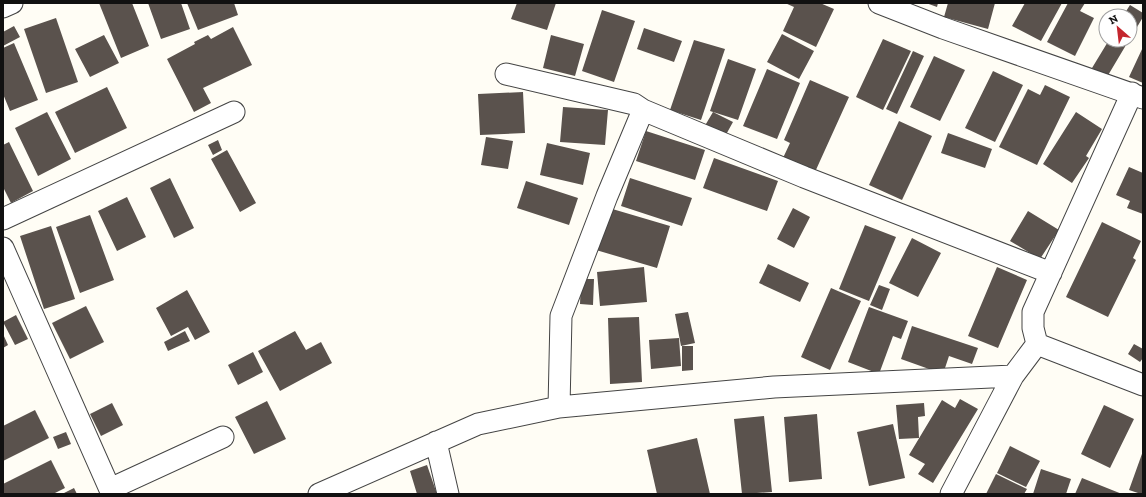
<svg xmlns="http://www.w3.org/2000/svg" width="1146" height="497" font-family="'Zilla Slab',serif">
<style>
.building{fill:#5a524d}
.lines{fill:none;stroke-linecap:round;stroke-linejoin:round}
.minor-casing{stroke:#444;stroke-width:23}
.minor{stroke:#fff;stroke-width:21}
</style>
<rect width="100%" height="100%" fill="#fffdf5"/>
<path class="building" d="M 99,3 L 132,3 L 149,46 L 121,58 Z
M 148,3 L 181,3 L 190,29 L 161,39 Z
M 187,3 L 234,3 L 238,15 L 198,30 Z
M 517,3 L 556,3 L 547,30 L 511,19 Z
M 785,3 L 820,3 L 834,9 L 816,47 L 783,31 L 794,7 Z
M 926,3 L 938,3 L 937,7 Z
M 948,3 L 995,3 L 988,29 L 944,17 Z
M 1025,3 L 1062,3 L 1041,41 L 1012,26 Z
M 1068,3 L 1085,3 L 1080,11 L 1094,18 L 1075,56 L 1047,42 Z
M 1130,5 L 1143,13 L 1143,17 L 1130,39 L 1130,16 L 1123,16 Z
M 602,10 L 635,21 L 614,82 L 582,71 Z
M 56,18 L 78,82 L 46,93 L 24,29 Z
M 14,26 L 20,37 L 3,46 L 3,32 Z
M 233,27 L 252,65 L 203,88 L 211,103 L 194,112 L 167,59 L 195,44 L 194,42 L 208,35 L 211,39 Z
M 644,28 L 682,41 L 674,62 L 637,49 Z
M 782,34 L 814,51 L 799,79 L 767,62 Z
M 104,35 L 119,63 L 90,77 L 75,49 Z
M 551,35 L 584,44 L 575,76 L 543,68 Z
M 883,39 L 911,51 L 883,110 L 856,97 Z
M 694,40 L 725,49 L 701,120 L 670,110 Z
M 1109,40 L 1129,40 L 1107,77 L 1092,68 Z
M 14,43 L 38,100 L 10,111 L 3,94 L 3,48 Z
M 1143,47 L 1143,83 L 1129,77 Z
M 913,51 L 924,56 L 897,114 L 886,109 Z
M 934,56 L 965,70 L 940,121 L 910,107 Z
M 728,59 L 756,69 L 738,120 L 710,111 Z
M 767,69 L 800,83 L 777,139 L 743,126 Z
M 993,71 L 1023,85 L 995,142 L 965,128 Z
M 810,80 L 849,97 L 815,172 L 783,158 L 790,143 L 784,140 Z
M 1045,85 L 1070,97 L 1037,165 L 999,147 L 1028,89 L 1040,95 Z
M 107,87 L 127,128 L 75,153 L 55,112 Z
M 523,92 L 525,133 L 480,135 L 478,94 Z
M 563,107 L 608,110 L 605,145 L 560,142 Z
M 47,112 L 71,159 L 38,176 L 15,128 Z
M 713,112 L 733,122 L 723,140 L 703,129 Z
M 1076,112 L 1102,129 L 1086,156 L 1089,158 L 1072,183 L 1043,164 Z
M 899,121 L 932,136 L 902,200 L 869,185 Z
M 646,131 L 705,150 L 695,180 L 636,161 Z
M 948,133 L 992,149 L 985,168 L 941,153 Z
M 486,137 L 513,141 L 508,169 L 481,165 Z
M 218,140 L 222,150 L 213,155 L 208,145 Z
M 9,142 L 33,191 L 11,203 L 3,187 L 3,145 Z
M 547,143 L 590,153 L 583,185 L 540,175 Z
M 227,150 L 256,203 L 240,212 L 211,159 Z
M 714,158 L 778,181 L 767,211 L 703,188 Z
M 1129,167 L 1143,173 L 1143,214 L 1127,208 L 1130,201 L 1116,195 Z
M 170,178 L 194,228 L 174,238 L 150,188 Z
M 630,178 L 692,198 L 682,226 L 621,206 Z
M 526,181 L 578,198 L 569,225 L 517,208 Z
M 127,197 L 146,237 L 117,251 L 98,211 Z
M 609,208 L 670,226 L 657,268 L 596,250 Z
M 793,208 L 810,217 L 794,248 L 777,239 Z
M 1028,211 L 1059,230 L 1040,259 L 1010,241 Z
M 90,215 L 114,280 L 80,293 L 56,227 Z
M 1102,222 L 1141,241 L 1133,258 L 1136,260 L 1108,317 L 1066,297 Z
M 865,225 L 896,237 L 869,301 L 839,289 Z
M 51,226 L 75,299 L 44,309 L 20,236 Z
M 912,238 L 941,253 L 918,297 L 889,283 Z
M 768,264 L 809,283 L 800,302 L 759,283 Z
M 644,267 L 647,302 L 600,306 L 597,272 Z
M 997,267 L 1027,280 L 998,348 L 968,336 Z
M 581,279 L 594,279 L 593,305 L 580,304 Z
M 879,285 L 890,289 L 882,310 L 870,305 Z
M 831,288 L 861,301 L 830,370 L 801,357 Z
M 187,290 L 210,332 L 195,340 L 188,327 L 171,336 L 156,308 Z
M 86,306 L 104,342 L 70,359 L 52,323 Z
M 869,307 L 908,321 L 901,339 L 893,336 L 879,374 L 848,362 Z
M 688,312 L 695,343 L 681,346 L 675,314 Z
M 16,315 L 28,339 L 15,345 L 3,322 Z
M 639,317 L 642,382 L 610,384 L 608,318 Z
M 912,326 L 978,348 L 972,364 L 949,356 L 943,374 L 901,359 Z
M 185,331 L 190,341 L 168,351 L 164,342 Z
M 295,331 L 306,350 L 321,342 L 332,363 L 280,391 L 258,351 Z
M 3,334 L 8,345 L 3,348 Z
M 679,338 L 681,366 L 651,369 L 649,340 Z
M 1134,344 L 1143,349 L 1143,358 L 1140,362 L 1128,354 Z
M 682,346 L 693,346 L 693,370 L 682,371 Z
M 253,352 L 263,372 L 238,385 L 228,365 Z
M 960,399 L 978,409 L 933,483 L 918,474 L 925,464 L 909,455 L 942,400 L 955,408 Z
M 267,401 L 286,439 L 254,454 L 235,417 Z
M 112,403 L 123,425 L 101,436 L 90,414 Z
M 924,403 L 925,416 L 918,417 L 919,438 L 899,439 L 896,405 Z
M 1104,405 L 1134,419 L 1110,468 L 1081,454 Z
M 35,410 L 49,438 L 3,461 L 3,426 Z
M 817,414 L 822,479 L 789,482 L 784,417 Z
M 764,416 L 772,492 L 742,494 L 734,419 Z
M 893,424 L 905,478 L 869,486 L 857,432 Z
M 66,432 L 71,444 L 58,449 L 53,437 Z
M 697,438 L 710,494 L 657,494 L 647,450 Z
M 1010,446 L 1040,461 L 1026,487 L 997,473 Z
M 1143,451 L 1143,494 L 1141,494 L 1129,490 Z
M 51,460 L 65,488 L 53,494 L 3,494 L 3,484 Z
M 427,465 L 437,494 L 417,494 L 410,471 Z
M 1041,469 L 1071,479 L 1066,494 L 1033,494 Z
M 996,474 L 1027,489 L 1024,494 L 986,494 Z
M 1082,478 L 1122,494 L 1075,494 Z
M 74,488 L 77,494 L 62,494 Z"/>
<g class="lines">
<g class="minor-casing">
<path id="minor" d="M 879,3 L 943,28 L 1143,98
M 3,7 L 12,3
M 506,74 L 634,104 L 643,110 L 804,177 L 1051,273
M 3,219 L 234,112
M 3,248 L 112,494
M 1037,344 L 1033,328 L 1033,312 L 1132,93
M 1037,344 L 1143,385
M 559,407 L 561,316 L 607,196 L 643,110
M 436,442 L 448,494
M 110,489 L 223,437
M 319,494 L 478,424 L 559,407 L 774,387 L 1013,376
M 951,494 L 1013,376 L 1037,344"/>
</g>
<use href="#minor" class="minor"/>
</g>
<rect width="1146" height="497" fill="none" stroke="#111111" stroke-width="8"/>
<g transform="translate(1118 28) rotate(332)"><circle r="19" fill="#ffffff" stroke="#a0a0a0"/>
<path d="M0-3L7 15L0 10L-7 15Z" fill="#c4262e"/>
<text y="-6" font-size="11" font-weight="bold" text-anchor="middle" fill="#111111">N</text>
</g>
</svg>
